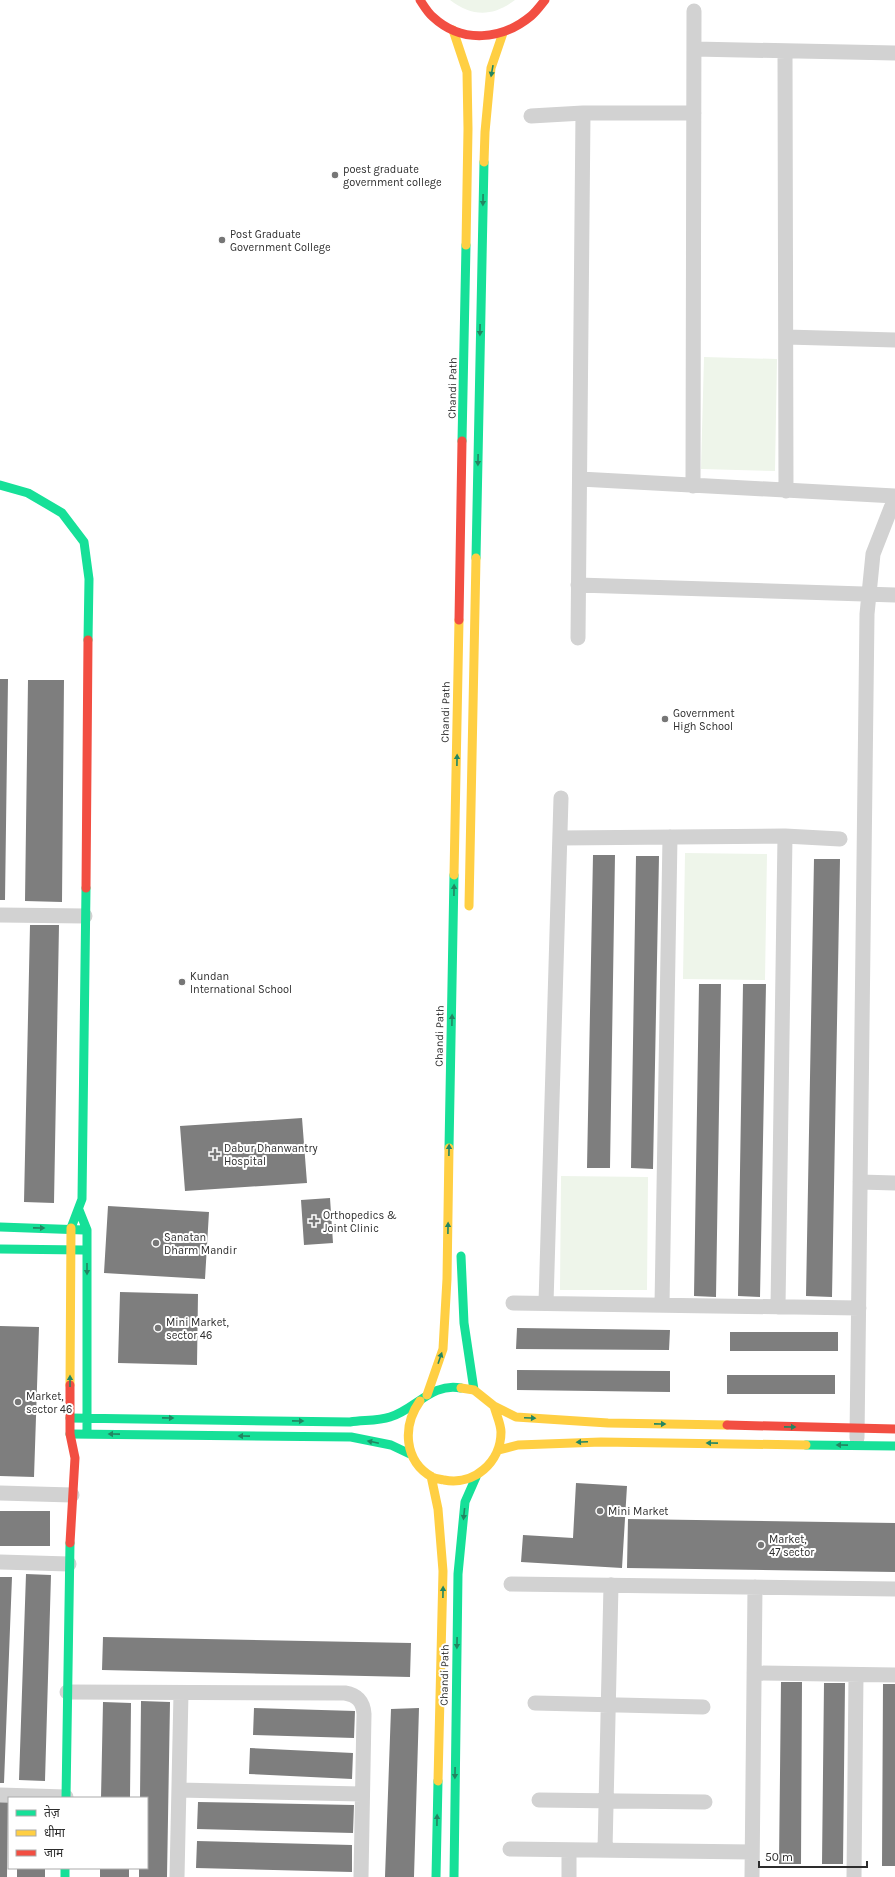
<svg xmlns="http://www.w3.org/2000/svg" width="895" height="1877" font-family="Karla,'Noto Sans Devanagari',sans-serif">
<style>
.green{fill:#eef5ea}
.building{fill:#7e7e7e}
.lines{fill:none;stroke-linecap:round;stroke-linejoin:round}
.street{stroke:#d2d2d2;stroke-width:15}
.fast{stroke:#16e098;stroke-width:9}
.slow{stroke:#ffcf43;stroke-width:9}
.jam{stroke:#f24e42;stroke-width:9}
.oneway{fill:#228662}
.poi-dot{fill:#767676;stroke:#fff;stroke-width:1.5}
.labels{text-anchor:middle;stroke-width:4;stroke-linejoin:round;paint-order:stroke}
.poi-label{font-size:11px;fill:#2d2d2d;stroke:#fff;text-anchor:start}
.street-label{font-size:11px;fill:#2d2d2d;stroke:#fff}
</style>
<rect width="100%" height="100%" fill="#fff"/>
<path class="green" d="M 450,0 L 515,0 C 493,17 472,17 450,0 Z
M 704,357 L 777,359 L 775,471 L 701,469 Z
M 685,853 L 767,854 L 765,980 L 683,979 Z
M 561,1176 L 648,1177 L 647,1290 L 560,1290 Z"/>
<path class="building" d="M 0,679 L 8,679 L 5,900 L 0,900 Z
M 28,680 L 64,680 L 62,902 L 25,901 Z
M 593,855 L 615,855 L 610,1168 L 587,1168 Z
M 636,856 L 659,856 L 653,1169 L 631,1168 Z
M 814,859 L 840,859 L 832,1297 L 806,1296 Z
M 30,925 L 59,925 L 54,1203 L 24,1202 Z
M 699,984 L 721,984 L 716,1297 L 694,1296 Z
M 743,984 L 766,984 L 760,1297 L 738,1296 Z
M 302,1118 L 307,1183 L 185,1191 L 180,1126 Z
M 330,1198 L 333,1243 L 304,1245 L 301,1200 Z
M 108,1206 L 209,1212 L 205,1279 L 104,1273 Z
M 120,1292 L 198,1294 L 197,1365 L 118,1363 Z
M 0,1326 L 39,1327 L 34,1477 L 0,1476 Z
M 517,1328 L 670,1330 L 669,1350 L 516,1349 Z
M 730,1332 L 838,1332 L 838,1351 L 730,1351 Z
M 517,1370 L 670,1371 L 670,1392 L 517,1390 Z
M 727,1375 L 835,1375 L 835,1394 L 727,1394 Z
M 576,1483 L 627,1486 L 622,1568 L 521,1562 L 523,1535 L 573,1538 Z
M 0,1511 L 50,1511 L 50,1546 L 0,1546 Z
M 628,1519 L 895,1523 L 895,1572 L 627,1568 Z
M 26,1574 L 51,1575 L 45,1781 L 19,1780 Z
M 0,1577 L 12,1577 L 4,1783 L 0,1783 Z
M 103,1637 L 411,1643 L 410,1677 L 102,1670 Z
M 781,1682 L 802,1682 L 801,1864 L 779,1864 Z
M 824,1683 L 845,1683 L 843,1864 L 822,1864 Z
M 883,1684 L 895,1684 L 895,1866 L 882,1866 Z
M 141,1701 L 170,1702 L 167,1877 L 139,1877 L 139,1868 L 147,1868 L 147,1798 L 140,1798 Z
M 103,1702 L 131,1703 L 130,1798 L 101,1798 Z
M 254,1708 L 355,1711 L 354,1738 L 253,1735 Z
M 419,1708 L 414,1877 L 385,1877 L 391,1709 Z
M 250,1748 L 353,1753 L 352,1779 L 249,1774 Z
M 0,1800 L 8,1800 L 7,1877 L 0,1877 Z
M 198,1802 L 354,1805 L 353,1833 L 197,1829 Z
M 197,1841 L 352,1845 L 352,1872 L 196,1868 Z
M 17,1868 L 45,1868 L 45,1877 L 17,1877 Z
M 100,1868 L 129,1868 L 129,1877 L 100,1877 Z"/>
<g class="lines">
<path class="street" d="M 694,49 L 895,53
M 785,51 L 786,491
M 531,116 L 583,113
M 786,337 L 895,340
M 580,479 L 895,496
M 693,486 L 694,11
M 578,585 L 895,595
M 578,638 L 583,113 L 694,113
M 560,838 L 785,836 L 840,839
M 0,915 L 85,916
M 860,1182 L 895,1183
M 513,1303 L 859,1308
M 546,1303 L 561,798
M 662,1305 L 670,837
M 778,1307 L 785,836
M 857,1438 L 867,614 L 873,554 L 891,508 L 895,502
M 0,1493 L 72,1495
M 0,1562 L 69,1564
M 511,1584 L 895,1589
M 754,1673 L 895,1675
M 67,1692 L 345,1693 C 357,1695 363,1701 364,1714 L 361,1877
M 535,1703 L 703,1707
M 179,1790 L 362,1794
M 0,1795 L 66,1797
M 539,1800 L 705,1802
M 510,1849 L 752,1852
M 605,1850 L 611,1585
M 177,1877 L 181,1693
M 569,1877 L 569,1850
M 752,1877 L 755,1587
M 854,1877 L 856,1675"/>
<path class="fast" d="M 462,441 L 466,245
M 0,485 L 28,493 L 62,513 L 84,542 L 89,579 L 88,640
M 476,558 L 484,162
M 449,1148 L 454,875
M 79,1210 L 87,1230 L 87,1430
M 0,1227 L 84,1230
M 71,1228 L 82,1199 L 86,888
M 0,1249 L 83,1250
M 461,1256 L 464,1323 L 474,1390
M 70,1418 L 350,1422 C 363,1420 378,1421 390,1417 C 416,1409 432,1382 461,1388
M 70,1434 L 351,1437 L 391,1445 L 410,1454
M 806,1445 L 895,1446
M 66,1798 L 70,1543
M 65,1868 L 65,1877
M 436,1877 L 438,1781
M 454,1877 L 458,1574 L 465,1502 L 476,1477"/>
<path class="slow" d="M 453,30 L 467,72 L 468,129 L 466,245
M 484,162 L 485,132 L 491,68 L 503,33
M 454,875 L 459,620
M 469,906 L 476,558
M 70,1385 L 71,1228
M 461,1388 L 474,1390 L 494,1406 L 516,1417 L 608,1423 L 727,1425
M 427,1395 L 443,1349 L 447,1279 L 449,1148
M 420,1401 C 402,1426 404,1461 432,1477 C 436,1479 440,1479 444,1480 C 474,1486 501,1462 501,1432 C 501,1424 496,1414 494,1406
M 499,1450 L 518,1445 L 601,1442 L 806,1445
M 431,1476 L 438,1509 L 443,1571 L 438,1781"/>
<path class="jam" d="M 420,0 C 424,6 428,13 433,17 C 462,44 502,40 531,16 C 536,12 541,5 545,0
M 459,620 L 462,441
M 86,888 L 88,640
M 727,1425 L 895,1429
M 70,1543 L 75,1458 L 70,1434 L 70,1385"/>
</g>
<defs><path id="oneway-solid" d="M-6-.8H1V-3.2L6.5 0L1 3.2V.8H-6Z"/></defs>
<g class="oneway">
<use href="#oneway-solid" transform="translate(492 71) rotate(100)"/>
<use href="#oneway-solid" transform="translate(483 200) rotate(91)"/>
<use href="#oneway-solid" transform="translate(480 330) rotate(91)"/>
<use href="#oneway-solid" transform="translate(478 460) rotate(91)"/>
<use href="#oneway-solid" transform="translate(457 760) rotate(-89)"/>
<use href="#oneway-solid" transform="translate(454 890) rotate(-89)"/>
<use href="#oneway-solid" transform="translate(452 1020) rotate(-89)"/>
<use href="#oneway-solid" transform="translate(449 1150) rotate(-89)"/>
<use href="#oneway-solid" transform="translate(39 1228) rotate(1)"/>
<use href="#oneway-solid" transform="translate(448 1228) rotate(-89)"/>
<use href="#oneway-solid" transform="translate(87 1269) rotate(90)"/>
<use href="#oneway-solid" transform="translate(440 1358) rotate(-71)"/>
<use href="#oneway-solid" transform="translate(70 1381) rotate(-90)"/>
<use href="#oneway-solid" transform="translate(168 1418) rotate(1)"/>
<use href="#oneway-solid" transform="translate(530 1418) rotate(3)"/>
<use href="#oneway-solid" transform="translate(298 1421) rotate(1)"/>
<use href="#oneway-solid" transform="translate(660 1424) rotate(1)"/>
<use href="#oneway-solid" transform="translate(790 1427) rotate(1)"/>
<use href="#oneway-solid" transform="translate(114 1434) rotate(-179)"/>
<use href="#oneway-solid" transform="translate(244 1436) rotate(-179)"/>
<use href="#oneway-solid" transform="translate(373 1442) rotate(-168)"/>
<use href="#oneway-solid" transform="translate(582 1442) rotate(178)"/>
<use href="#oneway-solid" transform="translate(712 1443) rotate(-179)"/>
<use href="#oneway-solid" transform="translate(842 1445) rotate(-179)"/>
<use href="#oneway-solid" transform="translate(464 1514) rotate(96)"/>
<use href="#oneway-solid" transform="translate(443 1592) rotate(-89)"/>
<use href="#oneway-solid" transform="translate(457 1643) rotate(91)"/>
<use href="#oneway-solid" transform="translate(455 1773) rotate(91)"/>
<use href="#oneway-solid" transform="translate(437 1820) rotate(-89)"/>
</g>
<g class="poi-dot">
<circle cx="335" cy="175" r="4"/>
<circle cx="222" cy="240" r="4"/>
<circle cx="665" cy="719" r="4"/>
<circle cx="182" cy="982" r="4"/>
<path d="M213 1148h4v4h4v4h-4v4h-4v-4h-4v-4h4z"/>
<path d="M312 1215h4v4h4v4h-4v4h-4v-4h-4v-4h4z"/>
<circle cx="156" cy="1243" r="4"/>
<circle cx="158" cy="1328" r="4"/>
<circle cx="18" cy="1402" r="4"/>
<circle cx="600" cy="1511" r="4"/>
<circle cx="761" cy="1545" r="4"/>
</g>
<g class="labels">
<g class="poi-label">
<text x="343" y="173">poest graduate<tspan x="343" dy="13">government college</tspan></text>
<text x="230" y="238">Post Graduate<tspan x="230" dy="13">Government College</tspan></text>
<text x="673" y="717">Government<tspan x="673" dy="13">High School</tspan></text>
<text x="190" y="980">Kundan<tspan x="190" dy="13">International School</tspan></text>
<text x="224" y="1152">Dabur Dhanwantry<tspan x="224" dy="13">Hospital</tspan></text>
<text x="323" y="1219">Orthopedics &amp;<tspan x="323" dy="13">Joint Clinic</tspan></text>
<text x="164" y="1241">Sanatan<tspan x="164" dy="13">Dharm Mandir</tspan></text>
<text x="166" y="1326">Mini Market,<tspan x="166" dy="13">sector 46</tspan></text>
<text x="26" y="1400">Market,<tspan x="26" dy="13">sector 46</tspan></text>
<text x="608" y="1515">Mini Market</text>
<text x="769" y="1543">Market,<tspan x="769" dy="13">47 sector</tspan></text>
</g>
<g class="street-label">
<text transform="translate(452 388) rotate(-89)" y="4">Chandi Path</text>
<text transform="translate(445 712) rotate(-89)" y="4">Chandi Path</text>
<text transform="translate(439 1036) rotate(-89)" y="4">Chandi Path</text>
<text transform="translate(444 1675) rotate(-89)" y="4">Chandi Path</text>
</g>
</g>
<rect x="8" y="1797" width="140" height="72" fill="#ffffff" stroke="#ababab"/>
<rect x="16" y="1810" width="20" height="6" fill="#16e098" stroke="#ababab"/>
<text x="44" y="1817" font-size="12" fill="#2d2d2d">तेज़</text>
<rect x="16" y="1830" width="20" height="6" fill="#ffcf43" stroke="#ababab"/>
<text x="44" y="1837" font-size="12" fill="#2d2d2d">धीमा</text>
<rect x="16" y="1850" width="20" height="6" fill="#f24e42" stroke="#ababab"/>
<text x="44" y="1857" font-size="12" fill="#2d2d2d">जाम</text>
<path d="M759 1861v6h108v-6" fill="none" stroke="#2d2d2d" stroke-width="2"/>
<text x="765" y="1861" font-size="12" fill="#2d2d2d" stroke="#ffffff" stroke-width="3" paint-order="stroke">50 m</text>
</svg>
